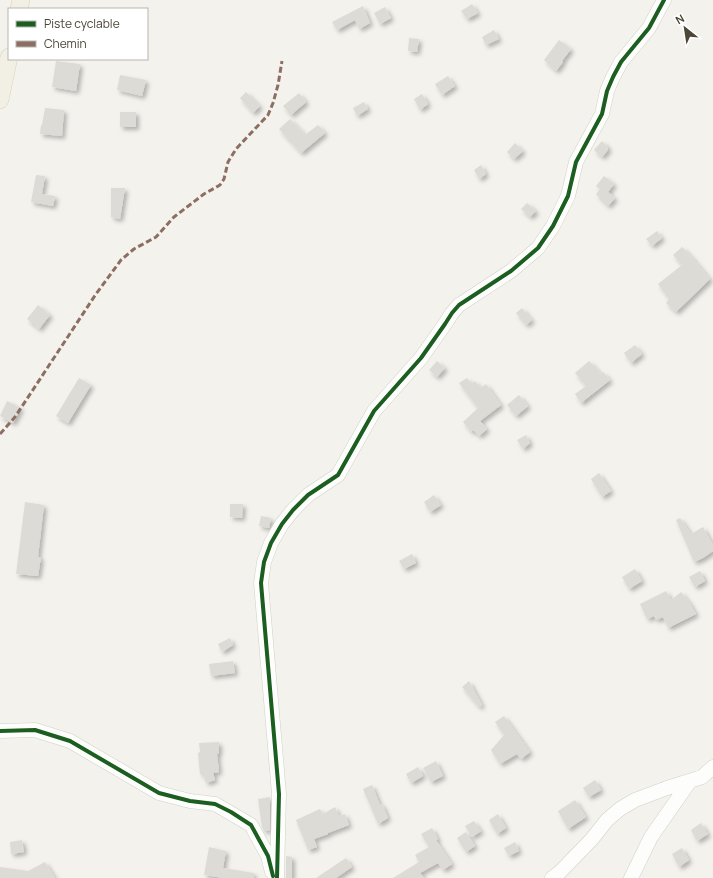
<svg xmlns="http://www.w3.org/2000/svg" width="713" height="878" font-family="Manrope,sans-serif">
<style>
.building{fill:#dddbd5;filter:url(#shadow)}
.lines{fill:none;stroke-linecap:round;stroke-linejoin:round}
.minor-casing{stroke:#d1d0ca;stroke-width:15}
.major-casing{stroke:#d7d2b9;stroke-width:18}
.minor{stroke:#fdfdfc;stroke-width:14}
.major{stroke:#f2f0e5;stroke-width:17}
.quiet{stroke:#8d6e63;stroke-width:3;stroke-dasharray:6 3;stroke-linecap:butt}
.cycleway-casing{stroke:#fff;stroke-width:6}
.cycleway{stroke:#1b5e20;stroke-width:4}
</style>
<defs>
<filter id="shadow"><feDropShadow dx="3" dy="3" stdDeviation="2" flood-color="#0004"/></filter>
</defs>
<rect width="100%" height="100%" fill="#f3f2ed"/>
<path class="building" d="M 472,4 L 478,13 L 467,19 L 461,11 Z
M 363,6 L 370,23 L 359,29 L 355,20 L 337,30 L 332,22 Z
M 385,7 L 391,18 L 380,24 L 374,13 Z
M 494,30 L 499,39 L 486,45 L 482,37 Z
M 409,38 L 419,39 L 417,52 L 408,51 Z
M 559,40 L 571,49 L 562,61 L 563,62 L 556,71 L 544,60 Z
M 56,61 L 80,64 L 76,91 L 52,87 Z
M 120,75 L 146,80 L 142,96 L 117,90 Z
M 448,76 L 455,86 L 442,95 L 435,84 Z
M 246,92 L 260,106 L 253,113 L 240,98 Z
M 299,93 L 306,102 L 291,115 L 283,106 Z
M 422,94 L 428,104 L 420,110 L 414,99 Z
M 364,102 L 368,109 L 357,116 L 353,108 Z
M 45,108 L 64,110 L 62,136 L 40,134 L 41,125 L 42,125 Z
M 120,112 L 136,112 L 136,127 L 120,127 Z
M 290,119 L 305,135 L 318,125 L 325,133 L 301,153 L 279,129 Z
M 602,141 L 608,147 L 608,150 L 602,157 L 594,150 Z
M 515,143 L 523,151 L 514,159 L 507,152 Z
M 481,165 L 486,174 L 479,179 L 474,170 Z
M 36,175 L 45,176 L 42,194 L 55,196 L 53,206 L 31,202 Z
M 604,176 L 614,184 L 608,192 L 615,198 L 608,206 L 596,194 L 600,189 L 596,186 Z
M 111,188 L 125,188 L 120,219 L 111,217 Z
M 527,203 L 536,211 L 530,217 L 521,209 Z
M 657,231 L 662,238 L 652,246 L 646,239 Z
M 682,247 L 690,255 L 710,279 L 676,312 L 666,303 L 669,299 L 658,284 L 682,265 L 673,255 Z
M 38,305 L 50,315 L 39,329 L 27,319 Z
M 522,308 L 532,320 L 526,325 L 516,313 Z
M 635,345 L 642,354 L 631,363 L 624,353 Z
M 437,361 L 445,368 L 437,377 L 429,370 Z
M 589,361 L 601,374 L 603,372 L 610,380 L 581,403 L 575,394 L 586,386 L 575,373 Z
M 79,378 L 91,385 L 68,423 L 56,416 Z
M 467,378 L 471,384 L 475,381 L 480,388 L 486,384 L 501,405 L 480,421 L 487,429 L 479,436 L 473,430 L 471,432 L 463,422 L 478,408 L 459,383 Z
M 519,395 L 528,406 L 516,416 L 507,405 Z
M 7,401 L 21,408 L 13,423 L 0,416 Z
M 526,435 L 530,443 L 523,449 L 517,440 Z
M 599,473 L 611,491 L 602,497 L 591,479 Z
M 434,495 L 441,505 L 430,512 L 424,502 Z
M 25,502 L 44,505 L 38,557 L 41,557 L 38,576 L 16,574 Z
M 230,504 L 243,504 L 242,518 L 230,517 Z
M 261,516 L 271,518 L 269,528 L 259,526 Z
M 680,518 L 691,534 L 703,527 L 713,545 L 713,551 L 703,558 L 694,562 L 676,520 Z
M 412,554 L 416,563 L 404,569 L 399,561 Z
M 635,569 L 642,581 L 629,589 L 622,577 Z
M 700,571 L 705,581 L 695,587 L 689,577 Z
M 666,591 L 671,600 L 681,592 L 689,602 L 696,614 L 668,628 L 663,617 L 656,620 L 654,616 L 647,619 L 640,604 Z
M 230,638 L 233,645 L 222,652 L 218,644 Z
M 233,661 L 235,673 L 211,676 L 209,664 Z
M 469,681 L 482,705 L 479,707 L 462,687 Z
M 504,716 L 530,752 L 521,759 L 517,754 L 500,764 L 491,750 L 504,735 L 495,722 Z
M 219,742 L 219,753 L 217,754 L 219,772 L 213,773 L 215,780 L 206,783 L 203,774 L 200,774 L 198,753 L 200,752 L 199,743 Z
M 436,761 L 443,776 L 431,782 L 423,768 Z
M 418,767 L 423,776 L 411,783 L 406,774 Z
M 595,780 L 601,790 L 589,797 L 583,788 Z
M 372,785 L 380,805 L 382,804 L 388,818 L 378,824 L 363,789 Z
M 270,797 L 270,830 L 264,831 L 262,827 L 258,799 Z
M 575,800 L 586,817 L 568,829 L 558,811 Z
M 335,807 L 339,816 L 345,814 L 349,825 L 328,833 L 328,834 L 314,839 L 317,847 L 308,850 L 296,820 L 320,809 L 323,814 Z
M 498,814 L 506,828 L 497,834 L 489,820 Z
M 474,821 L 481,831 L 472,837 L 465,826 Z
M 701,823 L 708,834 L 697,841 L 691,830 Z
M 432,828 L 438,839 L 436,840 L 452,864 L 443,870 L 438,863 L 420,873 L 424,878 L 393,878 L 419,862 L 415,855 L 429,847 L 421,834 Z
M 466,832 L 475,846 L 466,852 L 457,838 Z
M 22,840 L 24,852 L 11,854 L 10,842 Z
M 515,842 L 519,851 L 509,856 L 504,848 Z
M 209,847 L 226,851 L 223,868 L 254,873 L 254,878 L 224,878 L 204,875 Z
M 682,848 L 689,860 L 679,867 L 672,854 Z
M 286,856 L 292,857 L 292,878 L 286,878 Z
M 346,858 L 352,867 L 336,878 L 316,878 Z
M 45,862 L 55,878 L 0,878 L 0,867 L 28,871 Z"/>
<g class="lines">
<g class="minor-casing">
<path id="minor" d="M 0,731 L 35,730 L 70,741 L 159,793 L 190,801 L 215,804 L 251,825 L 268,856 L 272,872
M 277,878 L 279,794 L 261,583 L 264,562 L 271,543 L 282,524 L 293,510 L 308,495 L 338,475 L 374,411 L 421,358 L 445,324 L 452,313 L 459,305 L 511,271 L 538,248 L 553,226 L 568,196 L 576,162 L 602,114 L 607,91 L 613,77 L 621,62 L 649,28 L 664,0
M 552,878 L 560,872 L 592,839 L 607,820 L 620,809 L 635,800 L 667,788 L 702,777 L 713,767
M 631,878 L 651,837 L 690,781"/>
</g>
<g class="major-casing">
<path id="major" d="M 19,9 L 21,0
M 0,100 L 9,57"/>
</g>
<use href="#minor" class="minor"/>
<use href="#major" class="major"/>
<path class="quiet" d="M 0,434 L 15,417 L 96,294 L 121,260 L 134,249 L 156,237 L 174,217 L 187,207 L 204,194 L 220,185 L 224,179 L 228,162 L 236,149 L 268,115 L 273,103 L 278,85 L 282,61"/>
<g class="cycleway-casing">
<path id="cycleway" d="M 0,731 L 35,730 L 70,741 L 159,793 L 190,801 L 215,804 L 231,812 L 251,825 L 268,856 L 273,876
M 277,878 L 279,794 L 261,583 L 264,562 L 271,543 L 282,524 L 293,510 L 308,495 L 338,475 L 374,411 L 421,358 L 445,324 L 452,313 L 459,305 L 511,271 L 538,248 L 553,226 L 568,196 L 576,162 L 602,114 L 607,91 L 613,77 L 621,62 L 649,28 L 664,0"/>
</g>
<use href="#cycleway" class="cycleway"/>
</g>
<rect x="8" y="8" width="140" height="52" fill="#ffffff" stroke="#b7b5af"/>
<rect x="16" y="21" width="20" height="6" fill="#1b5e20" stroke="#b7b5af"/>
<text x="44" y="28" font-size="12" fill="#4b4637">Piste cyclable</text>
<rect x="16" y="41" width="20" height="6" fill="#8d6e63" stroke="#b7b5af"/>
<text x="44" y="48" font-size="12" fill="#4b4637">Chemin</text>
<g transform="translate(685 28) rotate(330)" stroke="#ffffff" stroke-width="3" paint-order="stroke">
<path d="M0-3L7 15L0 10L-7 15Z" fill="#4b4637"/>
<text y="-6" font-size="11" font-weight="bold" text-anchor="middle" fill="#4b4637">N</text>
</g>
</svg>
